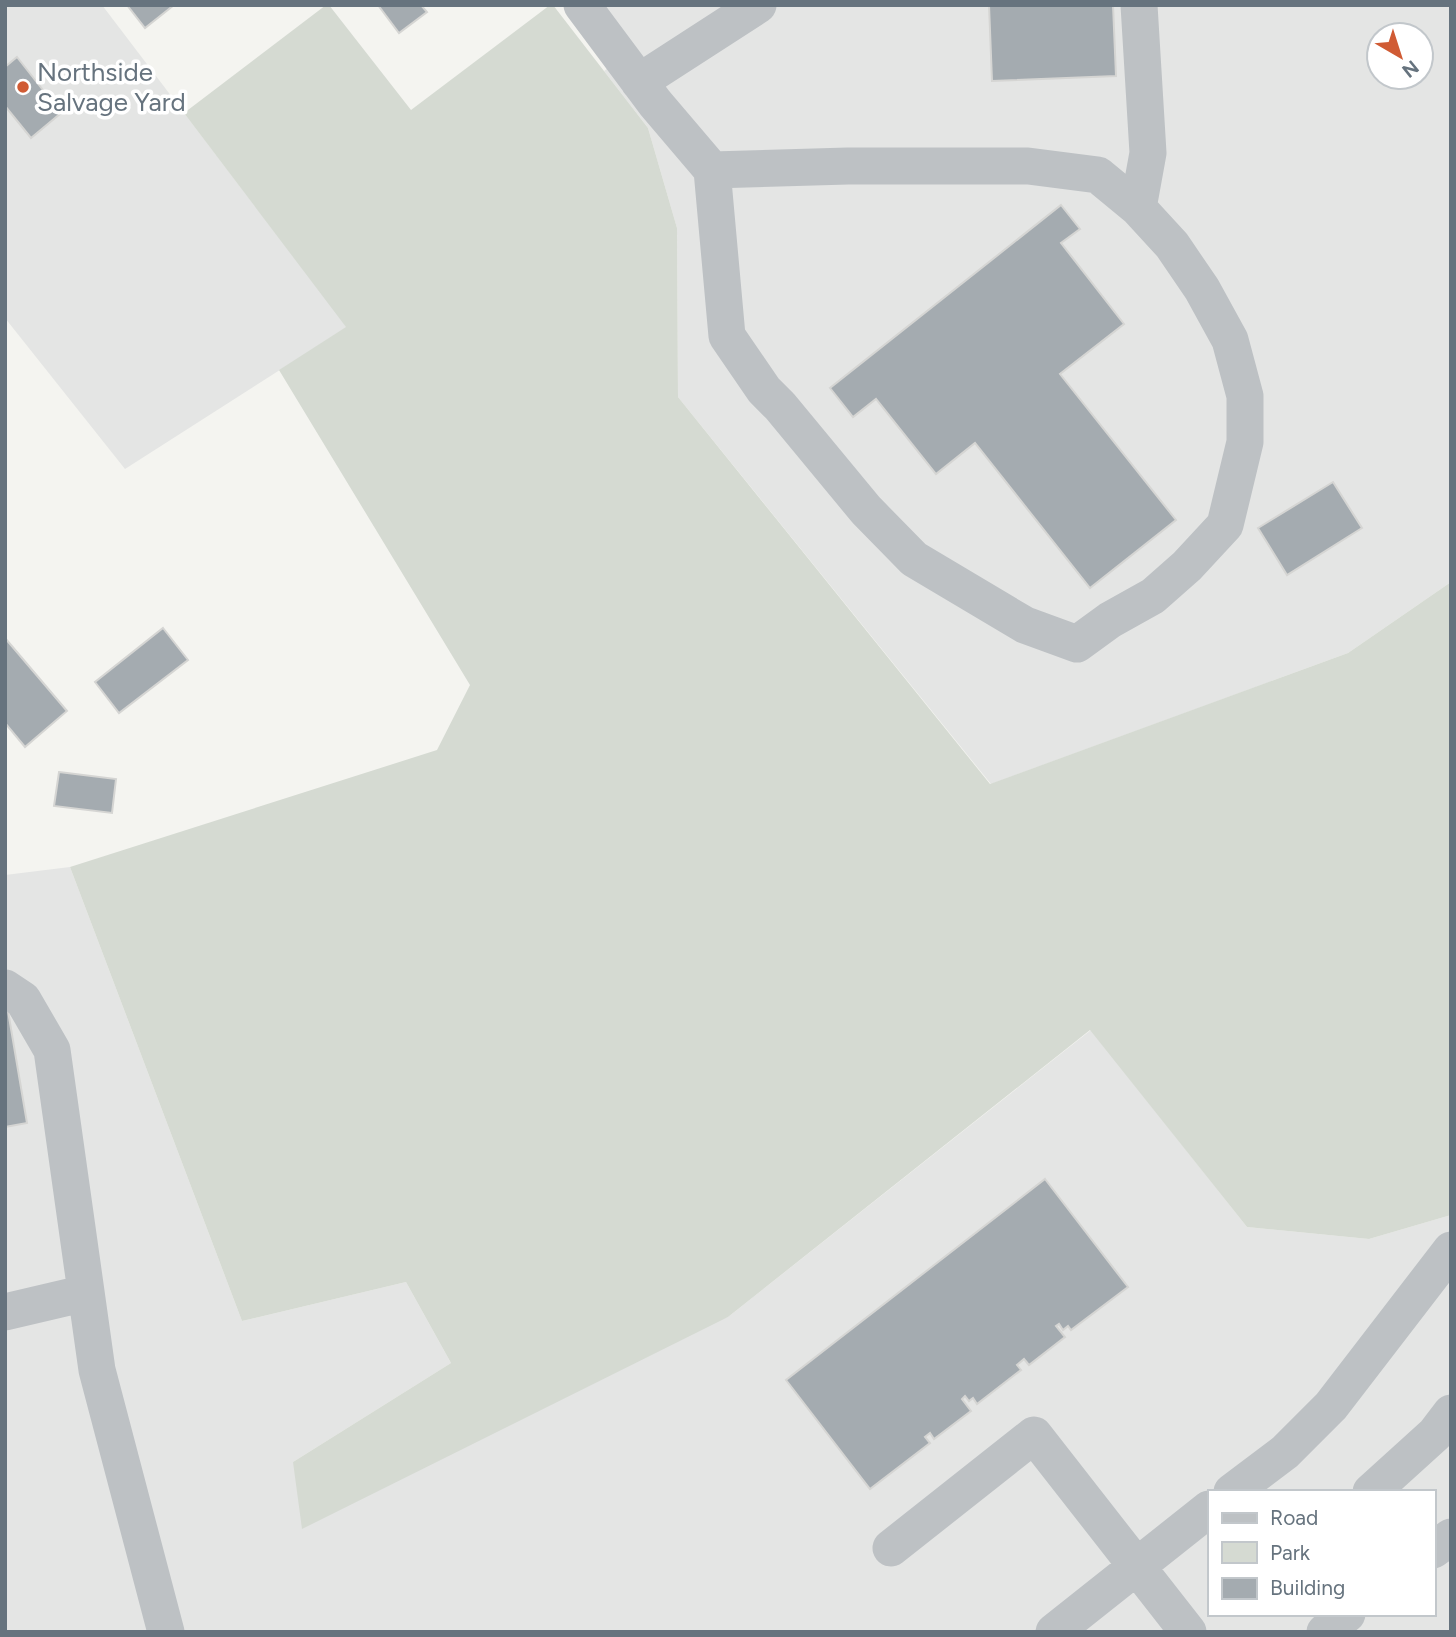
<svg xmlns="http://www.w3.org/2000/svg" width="1456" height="1637" font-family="Figtree,sans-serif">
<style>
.built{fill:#e4e5e4;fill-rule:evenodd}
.green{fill:#d5dad2}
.building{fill:#a4abb0;stroke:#d5d5d3;stroke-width:2}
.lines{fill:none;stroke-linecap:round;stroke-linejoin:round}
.minor{stroke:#bdc1c4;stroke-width:37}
.poi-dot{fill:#d05b34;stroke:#fff;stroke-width:2.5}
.labels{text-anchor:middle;stroke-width:7;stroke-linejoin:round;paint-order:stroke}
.poi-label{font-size:26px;fill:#66737e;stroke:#fff;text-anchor:start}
</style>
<rect width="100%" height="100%" fill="#f4f4f0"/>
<path class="built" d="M 5,5 L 102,5 L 347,327 L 125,469 L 5,318 Z
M 599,5 L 1451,5 L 1451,582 L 1348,653 L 991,784 L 678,397 L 677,228 L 648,128 L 604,71 L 633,50 ZM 1379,35 L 1421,35 L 1421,77 L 1379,77 Z
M 70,867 L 242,1321 L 406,1282 L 451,1363 L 293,1462 L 728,1317 L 1091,1030 L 1247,1227 L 1369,1239 L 1451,1215 L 1451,1632 L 5,1632 L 5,875 ZM 1209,1492 L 1433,1492 L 1433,1614 L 1209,1614 Z"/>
<path class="green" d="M 326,5 L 329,5 L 411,110 L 550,5 L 553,5 L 648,128 L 677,228 L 678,397 L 990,784 L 1348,653 L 1451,582 L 1451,1215 L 1369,1239 L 1247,1227 L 1090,1030 L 728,1317 L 302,1529 L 293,1462 L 451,1363 L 406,1282 L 242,1321 L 70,867 L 437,750 L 470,685 L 279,370 L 346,327 L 184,113 Z"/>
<path class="building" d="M 127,5 L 174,5 L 145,28 Z
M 378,5 L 421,5 L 427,12 L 399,33 Z
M 989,5 L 1113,5 L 1116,76 L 992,81 Z
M 17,57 L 61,113 L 31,138 L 5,106 L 5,67 Z
M 1061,205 L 1080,229 L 1061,243 L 1124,324 L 1060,374 L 1176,520 L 1090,588 L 975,443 L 936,474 L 876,399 L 853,417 L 830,388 Z
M 1333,482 L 1362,528 L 1287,575 L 1258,528 Z
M 163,628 L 188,660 L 119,713 L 95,682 Z
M 5,638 L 67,711 L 25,747 L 5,723 Z
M 59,772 L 116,779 L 112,813 L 54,806 Z
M 5,1011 L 8,1011 L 27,1123 L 5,1127 Z
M 1045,1179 L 1128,1287 L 1071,1330 L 1068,1326 L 1063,1330 L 1059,1324 L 1056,1326 L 1065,1337 L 1029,1365 L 1024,1359 L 1017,1365 L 1021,1370 L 977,1404 L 973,1398 L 969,1401 L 965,1396 L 962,1399 L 971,1411 L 934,1439 L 930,1433 L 925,1437 L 930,1443 L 870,1489 L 786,1380 Z"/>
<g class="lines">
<path class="minor" d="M 582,5 L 655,103 L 712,170
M 639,82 L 758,5
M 848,166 L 1028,166 L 1098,175 L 1138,208 L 1172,245 L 1202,289 L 1230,340 L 1245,396 L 1245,442 L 1225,525 L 1187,566 L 1153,596 L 1110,620 L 1077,644 L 1025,625 L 914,559 L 866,510 L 780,406 L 764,390 L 727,336 L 712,170 Z
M 1138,208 L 1148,153 L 1139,5
M 5,988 L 23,1000 L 52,1050 L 97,1370 L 166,1632
M 5,1312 L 86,1293
M 1232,1492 L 1285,1452 L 1331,1406 L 1451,1250
M 1371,1492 L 1435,1434 L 1451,1413
M 891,1548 L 1034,1435 L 1188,1632
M 1433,1550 L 1451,1537
M 1054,1632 L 1209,1509
M 1325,1632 L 1347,1614"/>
</g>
<circle class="poi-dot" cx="23" cy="87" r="7"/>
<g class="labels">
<g class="poi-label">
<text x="37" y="81">Northside<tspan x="37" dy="30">Salvage Yard</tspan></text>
</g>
</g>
<rect width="1456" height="1637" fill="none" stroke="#66737e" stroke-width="14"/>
<rect x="1208" y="1490" width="228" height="126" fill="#ffffff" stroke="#c2c7cb" stroke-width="2"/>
<rect x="1222" y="1513" width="35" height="10" fill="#bdc1c4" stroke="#c2c7cb" stroke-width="2"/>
<text x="1270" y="1525" font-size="21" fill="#66737e">Road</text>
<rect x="1222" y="1542" width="35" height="21" fill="#d5dad2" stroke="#c2c7cb" stroke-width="2"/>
<text x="1270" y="1560" font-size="21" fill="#66737e">Park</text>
<rect x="1222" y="1578" width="35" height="21" fill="#a4abb0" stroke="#c2c7cb" stroke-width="2"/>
<text x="1270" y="1595" font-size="21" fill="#66737e">Building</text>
<g transform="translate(1400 56) rotate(141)"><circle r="33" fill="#ffffff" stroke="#c2c7cb" stroke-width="2"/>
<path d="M0-5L12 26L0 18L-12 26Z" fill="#d05b34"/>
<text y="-10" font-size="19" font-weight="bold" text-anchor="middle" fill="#66737e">N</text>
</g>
</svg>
